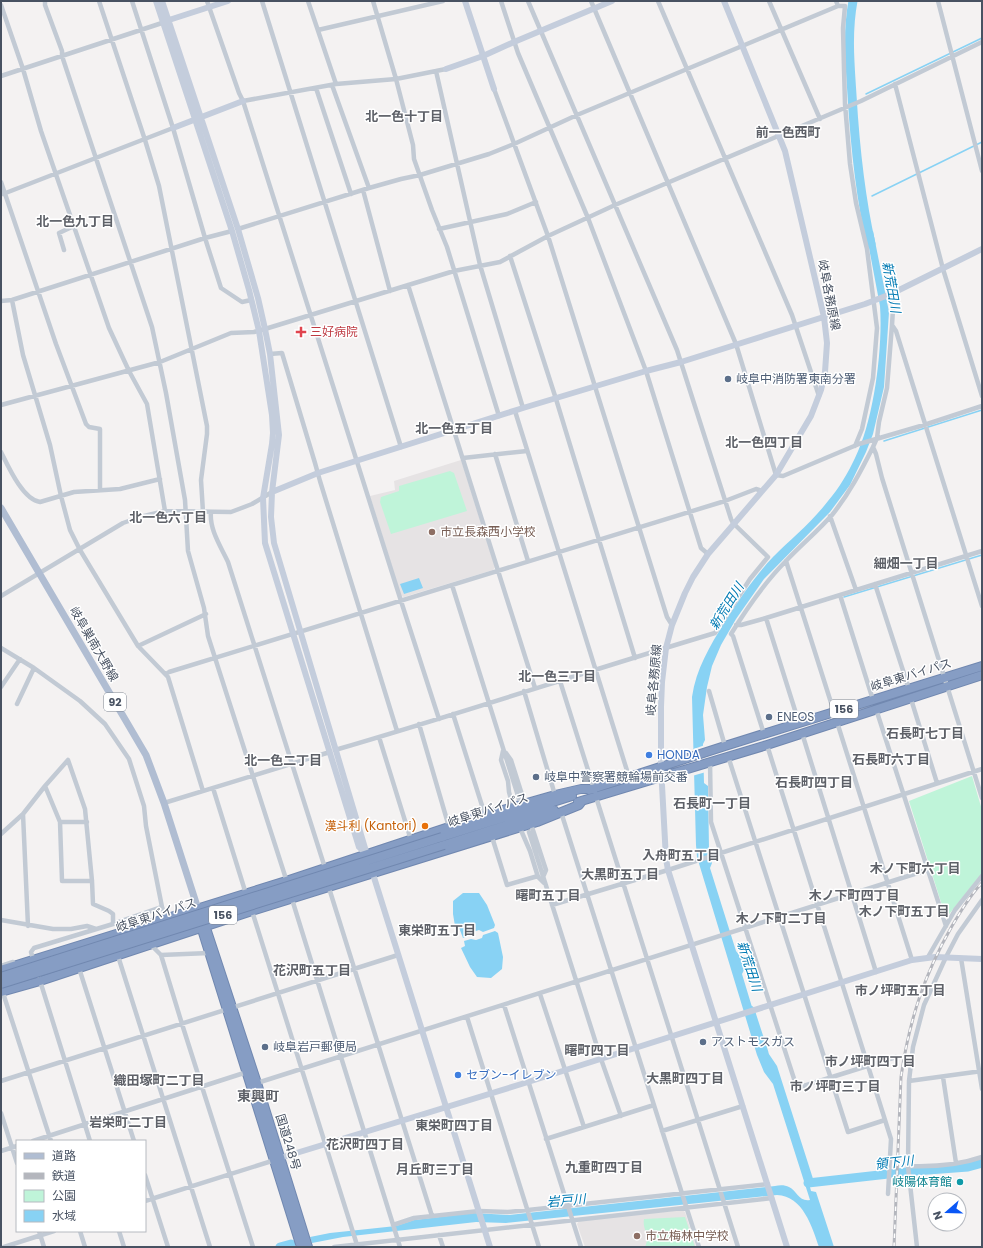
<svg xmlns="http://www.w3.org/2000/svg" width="983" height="1248" font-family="Poppins,'Noto Sans JP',sans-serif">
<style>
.education{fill:#e6e3e4}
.green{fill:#bff4d9}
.water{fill:#88d2f4}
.pier{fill:#f4f2f2}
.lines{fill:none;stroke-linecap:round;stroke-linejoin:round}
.stream{stroke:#88d2f4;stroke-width:1.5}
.river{stroke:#88d2f4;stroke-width:9}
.highway-casing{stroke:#7188b0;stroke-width:10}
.street{stroke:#c2cad4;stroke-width:4.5}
.secondary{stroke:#c4cddc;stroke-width:6}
.primary{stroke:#b0bdd2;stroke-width:7}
.highway{stroke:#869dc4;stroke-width:8}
.rail-casing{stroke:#b4b6bd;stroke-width:3}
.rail{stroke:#fff;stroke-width:1.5;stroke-dasharray:4.5;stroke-linecap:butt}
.highway-bridge-casing{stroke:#7188b0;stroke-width:10;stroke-linecap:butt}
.highway-bridge{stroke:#869dc4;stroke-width:8}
.health-dot{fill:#e0444e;stroke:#fff;stroke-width:1.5}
.service-dot{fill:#5c6f8a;stroke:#fff;stroke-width:1.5}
.education-dot{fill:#8d6e63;stroke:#fff;stroke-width:1.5}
.shop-dot{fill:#3f7fe0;stroke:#fff;stroke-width:1.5}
.food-dot{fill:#e8710a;stroke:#fff;stroke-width:1.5}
.culture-dot{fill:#0f9aa8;stroke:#fff;stroke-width:1.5}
.labels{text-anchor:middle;stroke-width:3;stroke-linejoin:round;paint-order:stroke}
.shield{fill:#fff;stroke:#7f8691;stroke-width:1}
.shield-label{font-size:11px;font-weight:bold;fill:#485262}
.street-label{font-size:12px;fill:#485262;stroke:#fff}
.health-label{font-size:12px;fill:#be3a42;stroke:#fff;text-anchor:start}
.service-label{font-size:12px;fill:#4e5e75;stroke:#fff;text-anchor:start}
.education-label{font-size:12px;fill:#785e54;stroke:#fff;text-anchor:start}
.shop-label{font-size:12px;fill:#366cbe;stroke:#fff;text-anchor:start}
.food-label{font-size:12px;fill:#c56008;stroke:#fff;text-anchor:end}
.culture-label{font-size:12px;fill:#0d838f;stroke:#fff;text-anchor:end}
.neighbourhood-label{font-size:13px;font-weight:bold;fill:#5e6168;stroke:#fff}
.water-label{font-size:13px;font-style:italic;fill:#017ab3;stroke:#fff}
.quarter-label{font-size:14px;font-weight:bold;fill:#5e6168;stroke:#fff}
</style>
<rect width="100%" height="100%" fill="#f4f2f2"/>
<path class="education" d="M 461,460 L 495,567 L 493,570 L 404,597 L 401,596 L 370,496 L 395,490 L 394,481 Z
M 682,1210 L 685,1212 L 696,1247 L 585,1247 L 577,1224 L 579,1221 Z"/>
<path class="green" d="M 450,471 L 454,473 L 467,511 L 391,534 L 380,502 L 381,497 L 399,491 L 399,486 Z
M 972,776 L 982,810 L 982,873 L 946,918 L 909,801 Z
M 685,1217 L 695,1247 L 645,1247 C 651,1233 642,1231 644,1219 Z"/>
<path class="water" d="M 873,231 L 889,312 L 884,387 L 873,434 L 866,452 L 850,485 L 830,512 L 764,579 L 736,619 L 721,645 L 712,666 L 707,687 L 703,715 L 705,740 L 703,744 L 704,783 L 708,786 L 709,850 L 712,863 L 710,868 L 736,951 L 743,960 L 745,968 L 742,974 L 755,1017 L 753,1024 L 756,1035 L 777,1066 L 815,1185 L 810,1187 L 811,1191 L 816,1192 L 834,1247 L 819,1247 C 812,1227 803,1196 777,1195 L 506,1223 L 476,1222 L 343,1237 L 312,1243 L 310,1237 L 330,1233 L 396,1226 L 414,1220 L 473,1213 L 509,1215 L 775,1186 C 780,1185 785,1185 789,1187 C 797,1191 799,1202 810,1200 L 773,1084 L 764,1072 L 757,1055 L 697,857 L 696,845 L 692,697 C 696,669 710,646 724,623 C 739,600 754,577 773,557 C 791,539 812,522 828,501 C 839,488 848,473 855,458 C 874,420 883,348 880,306 L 866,232 Z
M 419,578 L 423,588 L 404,594 L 400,584 Z
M 463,893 L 479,893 L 487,905 L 495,925 L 494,928 L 483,932 L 479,930 L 473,932 L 471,935 L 463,938 L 458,925 L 455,926 L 453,914 L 453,901 Z
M 495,931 L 498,933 L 503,957 L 502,969 L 491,978 L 477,977 L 470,967 L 461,948 L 465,946 L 464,941 L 471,939 L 476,940 L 482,938 L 483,935 Z"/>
<path class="pier" d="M 705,745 L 706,772 L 692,776 L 691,750 Z"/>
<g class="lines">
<path class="stream" d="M 866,94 L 982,38
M 872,196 L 982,142
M 884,441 L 982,410
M 844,597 L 982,555"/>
<path class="river" d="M 853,1 C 847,33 850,64 852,95 C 855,146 860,195 871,244
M 750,1010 L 764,1053
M 808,1183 L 915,1171 L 968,1167 L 982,1163
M 280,1247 L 291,1244"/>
<g class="highway-casing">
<path id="highway" d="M 589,790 L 725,746 L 982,666
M 578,802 L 767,745 L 982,675
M 442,837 L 572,796
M 444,845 L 554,810
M 204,922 L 257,1083 L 308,1247
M 200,923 L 301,1247
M 1,970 L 286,881 L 485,815 L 555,795 L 581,789 L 594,789
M 1,992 L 40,981 L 252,911 L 537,822 L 579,805 L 582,801"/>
</g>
<path class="street" d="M 45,1 L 45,5 L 62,51 L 62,56 L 152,327 L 166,393 L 185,500 L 188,551 L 204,608 L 208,636 L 287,882
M 99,1 L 145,140 L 159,186 L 207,426 L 207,434 L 201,480 L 203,512
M 132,1 L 173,128 L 205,238 L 221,288 L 242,302 L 251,300
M 207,1 L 239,93 L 243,101 L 401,601 L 439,719
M 262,1 L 401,447
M 308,1 L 336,84
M 373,1 L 396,79 L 413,145 L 414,159 L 432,210 L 447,247 L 499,416
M 501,1 L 518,53 L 588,218 L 646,371 L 701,548 L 708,554
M 591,1 L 736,344 L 776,475 L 783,476 L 859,444 L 924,425 L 982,406
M 658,1 L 792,315 L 819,396
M 769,1 L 820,119
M 938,1 L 982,171
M 1,5 L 23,69 L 41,131 L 109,328 L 129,371 L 147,404 L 165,511
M 838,6 L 845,6 L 843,28 L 844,69 L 845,104 L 850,164 L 856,203 L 867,249 L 877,328 L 873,378 L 862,429 L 855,446
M 318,30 L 443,1
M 436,71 L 480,265 L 523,408
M 1,76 L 165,22
M 895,84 L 943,269 L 982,396
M 332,85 L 369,188
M 316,88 L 351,194
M 494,89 L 548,236 L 667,617 L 672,625
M 243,101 L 336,84 L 396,79 L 446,69
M 1,182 L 56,344 L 86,424 L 89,427 L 100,429 L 100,490
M 363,190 L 390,291
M 3,194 L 173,128
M 238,229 L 369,188 L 401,179 L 420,175 L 489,154 L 514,144 L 577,115 L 838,6 L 836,1
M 439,229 L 507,214 L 536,202
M 64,250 L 59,233 L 74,226
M 510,256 L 556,399 L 635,658
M 408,285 L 535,688
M 891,294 L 893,309 L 892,325 L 896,331 L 982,606
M 12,300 L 23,355 L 50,445 L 61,496 L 70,530 L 80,550 L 138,646 L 168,677 L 203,791
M 1,301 L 12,300 L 205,238 L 232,231
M 892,325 L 887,388 L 879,422 L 877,438 L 873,447 L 876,454 L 882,478 L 982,798
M 270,354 L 282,353 L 315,463 L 320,481 L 397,731
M 1,405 L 160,362 L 231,333 L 254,332 L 265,329 L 454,271 L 500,262 L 548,236 L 615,205 L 861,101 L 982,42
M 515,411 L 629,777
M 1,452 C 8,466 23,500 40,502 L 74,492 L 120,489 L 160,479
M 495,454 L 528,561
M 463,458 L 527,451
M 211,512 C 209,529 221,547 228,562 L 325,868
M 830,516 L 856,590
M 786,561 L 834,712
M 875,584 L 909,689
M 452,585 L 519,799
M 840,595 L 873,700
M 1,596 L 123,523 L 140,517 L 165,511 L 231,512 L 252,504 L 272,492
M 766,618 L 799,723
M 736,625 L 741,625 L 766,618 L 982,551
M 138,646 L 206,614
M 1,648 L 34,668 L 80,701 L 105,724 L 129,759 L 144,806 L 146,826 L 162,907 L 166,919
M 166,674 L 169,672 L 725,501 L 756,489 L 762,491
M 560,681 L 594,789
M 1,687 L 20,659
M 524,691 L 555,795
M 709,691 L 725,746
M 911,699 L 937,783
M 17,704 L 34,668
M 876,709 L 946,926
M 453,714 L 485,815
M 837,722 L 912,960
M 419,724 L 449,827
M 802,733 L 876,972
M 764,734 L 733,636 L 731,634 C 747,608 764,583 786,561 C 801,545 818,531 832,515 C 849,494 861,471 873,447
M 379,737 L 411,840
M 767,745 L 891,1139 L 888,1194
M 335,750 C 462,713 588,671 715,633 L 750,579 L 768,557 L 733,523 L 731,519 L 677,350 L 528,1
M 503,751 L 501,760 L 508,781 L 509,792 L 513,807
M 506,753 L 511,760 L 525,804
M 728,756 L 848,1132 L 885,1120
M 710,761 L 711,822 L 797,1088 L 896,1057
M 45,786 L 60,822 L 62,881 L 92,881
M 213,788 L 246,894
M 596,797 L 738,1247
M 164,803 L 330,752
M 561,812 L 699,1247
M 23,814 L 28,926
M 60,822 L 87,822
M 531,824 L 546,870 L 543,877
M 520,828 L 530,851 L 538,877 L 544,883
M 529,832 L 601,1059 L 621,1116
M 1,834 L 23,814 L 45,786 L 68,760 L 85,809 L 92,881 L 93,904 L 109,911 L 113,914 L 113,924
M 492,837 L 507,885 L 538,876
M 329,888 L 432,1216
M 291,896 L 400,1247
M 552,905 L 668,870 L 982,769
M 252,911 L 357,1245
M 1,920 L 53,929 L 71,929 L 87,926 L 96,929
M 151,945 L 161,955 L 209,953
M 161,955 L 182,1024 L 253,1247
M 118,956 L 210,1247
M 928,957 L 955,910 L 982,876
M 961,958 L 982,1089
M 34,962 L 31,952 L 34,948 L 113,924 L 162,907
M 1,966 L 13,962
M 79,968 L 134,1141
M 37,971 L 90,1141
M 540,994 L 584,1127
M 4,996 L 51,1141
M 504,1005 L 581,1247
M 467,1017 L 539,1247
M 943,1077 L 956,1163
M 1,1081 L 398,955
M 909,1081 L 982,1071
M 257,1083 L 927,870
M 1,1113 L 17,1163
M 662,1131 L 743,1106
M 546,1139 L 654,1105
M 33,1141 L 247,1072
M 1,1151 L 17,1146
M 908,1166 C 933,1167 959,1165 982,1157
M 145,1175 L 168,1247
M 145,1201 L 275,1160
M 393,1225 L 414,1218 L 479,1211 L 508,1212 L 528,1210 L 768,1184
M 39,1231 L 44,1247
M 80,1231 L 85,1247
M 119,1231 L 124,1247
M 439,1235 L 443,1247
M 4,1247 L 54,1231
M 334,1247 L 772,1198
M 917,1247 L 908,1166 L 909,1081 L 913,1047 L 924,1005 L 946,957 L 958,934 L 982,900"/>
<path class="secondary" d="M 156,1 L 232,231 L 249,290 L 259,331 L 272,415 L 273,433 L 272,444 L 263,498 L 265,543 L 359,847 L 365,853
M 162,1 L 238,229 L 258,298 L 265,329 L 270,354 L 279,435 L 272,492 L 271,517 L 274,543 L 368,858
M 465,1 L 494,89
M 724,1 L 785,151 L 824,317 L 827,343 L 825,372 L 821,390 L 811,416 L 776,475 L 708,554 L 693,577 L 685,593 L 672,625 L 666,648 L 662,682 L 661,707 L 661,767 L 666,859 L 668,870 L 787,1247
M 169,20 L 228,1
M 446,69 L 483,56 L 514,42 L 612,1
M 173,128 L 243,101
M 272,492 L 318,473 L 523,408 L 646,371 L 681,362 L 865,304 L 891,294 L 982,249
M 372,871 L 490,1247
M 280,1158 L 528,1082 L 912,960 L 935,957 L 982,959"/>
<path class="primary" d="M 1,508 L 146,755 L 164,803 L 198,909"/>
<use href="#highway" class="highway"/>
<g class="rail-casing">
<path id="rail" d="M 894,1247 L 901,1077 C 909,1021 924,975 952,926 C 961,911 970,895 982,883"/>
</g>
<use href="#rail" class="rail"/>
<g class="highway-bridge-casing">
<path id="highway-bridge" d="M 1,977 L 442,837
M 1,984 L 444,845"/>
</g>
<use href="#highway-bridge" class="highway-bridge"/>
</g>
<path class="health-dot" d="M299 326h4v4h4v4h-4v4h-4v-4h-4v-4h4z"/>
<g class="service-dot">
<circle cx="728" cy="379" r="4"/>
<circle cx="769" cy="717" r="4"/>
<circle cx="536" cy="777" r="4"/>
<circle cx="703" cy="1042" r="4"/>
<circle cx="265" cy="1047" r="4"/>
</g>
<g class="education-dot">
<circle cx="432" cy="532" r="4"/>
<circle cx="637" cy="1236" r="4"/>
</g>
<g class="shop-dot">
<circle cx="649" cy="755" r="4"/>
<circle cx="458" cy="1075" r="4"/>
</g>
<circle class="food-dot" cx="425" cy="826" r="4"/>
<circle class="culture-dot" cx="960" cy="1182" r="4"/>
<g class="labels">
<g class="shield">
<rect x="104" y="693" width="22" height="18" rx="3"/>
<rect x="830" y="700" width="28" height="18" rx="3"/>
<rect x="209" y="906" width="28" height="18" rx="3"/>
</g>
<g class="shield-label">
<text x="115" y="706">92</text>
<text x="844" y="713">156</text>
<text x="223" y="919">156</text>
</g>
<g class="street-label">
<text transform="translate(829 295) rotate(79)" y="4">岐阜各務原線</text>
<text transform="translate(94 644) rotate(60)" y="4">岐阜巣南大野線</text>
<text transform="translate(911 675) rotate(-17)" y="4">岐阜東バイパス</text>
<text transform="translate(654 680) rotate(-85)" y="4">岐阜各務原線</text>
<text transform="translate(488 810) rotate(-18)" y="4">岐阜東バイパス</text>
<text transform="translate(156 915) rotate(-18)" y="4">岐阜東バイパス</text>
<text transform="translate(288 1142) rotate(73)" y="4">国道248号</text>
</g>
<g class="health-label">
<text x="310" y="336">三好病院</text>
</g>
<g class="service-label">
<text x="736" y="383">岐阜中消防署東南分署</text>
<text x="777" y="721">ENEOS</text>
<text x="544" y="781">岐阜中警察署競輪場前交番</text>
<text x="711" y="1046">アストモスガス</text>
<text x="273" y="1051">岐阜岩戸郵便局</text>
</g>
<g class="education-label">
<text x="440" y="536">市立長森西小学校</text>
<text x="645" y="1240">市立梅林中学校</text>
</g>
<g class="shop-label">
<text x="657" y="759">HONDA</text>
<text x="466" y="1079">セブン-イレブン</text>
</g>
<g class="food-label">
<text x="417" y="830">漢斗利 (Kantori)</text>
</g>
<g class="culture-label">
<text x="952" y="1186">岐陽体育館</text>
</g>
<g class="neighbourhood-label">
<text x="404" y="121">北一色十丁目</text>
<text x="788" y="137">前一色西町</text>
<text x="75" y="226">北一色九丁目</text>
<text x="454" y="433">北一色五丁目</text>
<text x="764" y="447">北一色四丁目</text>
<text x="168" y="522">北一色六丁目</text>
<text x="906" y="568">細畑一丁目</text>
<text x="557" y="681">北一色三丁目</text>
<text x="925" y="738">石長町七丁目</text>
<text x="891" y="764">石長町六丁目</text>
<text x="283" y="765">北一色二丁目</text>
<text x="814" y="787">石長町四丁目</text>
<text x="712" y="808">石長町一丁目</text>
<text x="681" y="860">入舟町五丁目</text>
<text x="915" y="873">木ノ下町六丁目</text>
<text x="620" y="879">大黒町五丁目</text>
<text x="548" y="900">曙町五丁目</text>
<text x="854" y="900">木ノ下町四丁目</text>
<text x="904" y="916">木ノ下町五丁目</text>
<text x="781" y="923">木ノ下町二丁目</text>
<text x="437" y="935">東栄町五丁目</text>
<text x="312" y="975">花沢町五丁目</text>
<text x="900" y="995">市ノ坪町五丁目</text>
<text x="597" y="1055">曙町四丁目</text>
<text x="870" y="1066">市ノ坪町四丁目</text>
<text x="685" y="1083">大黒町四丁目</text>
<text x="159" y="1085">織田塚町二丁目</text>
<text x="835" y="1091">市ノ坪町三丁目</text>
<text x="128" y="1127">岩栄町二丁目</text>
<text x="454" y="1130">東栄町四丁目</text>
<text x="365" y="1149">花沢町四丁目</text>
<text x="604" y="1172">九重町四丁目</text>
<text x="435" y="1174">月丘町三丁目</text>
</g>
<g class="water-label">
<text transform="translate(892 287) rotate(80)" y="5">新荒田川</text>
<text transform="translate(726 606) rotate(-58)" y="5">新荒田川</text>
<text transform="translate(750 966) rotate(72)" y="5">新荒田川</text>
<text transform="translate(894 1162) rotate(-6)" y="5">領下川</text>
<text transform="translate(566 1200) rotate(-5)" y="5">岩戸川</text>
</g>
<g class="quarter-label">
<text x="258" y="1101">東興町</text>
</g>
</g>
<rect width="983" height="1248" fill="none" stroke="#485262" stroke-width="4"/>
<rect x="16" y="1140" width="130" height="92" fill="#ffffff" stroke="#b6bac0"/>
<rect x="24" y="1153" width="20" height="6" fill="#b0bdd2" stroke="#b6bac0"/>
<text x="52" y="1160" font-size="12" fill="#485262">道路</text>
<rect x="24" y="1173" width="20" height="6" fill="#b4b6bd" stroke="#b6bac0"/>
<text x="52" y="1180" font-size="12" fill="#485262">鉄道</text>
<rect x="24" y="1190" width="20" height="12" fill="#bff4d9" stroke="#b6bac0"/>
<text x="52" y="1200" font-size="12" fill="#485262">公園</text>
<rect x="24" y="1210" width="20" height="12" fill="#88d2f4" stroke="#b6bac0"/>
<text x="52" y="1220" font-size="12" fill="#485262">水域</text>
<g transform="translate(947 1212) rotate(250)"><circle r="19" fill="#ffffff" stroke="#b6bac0"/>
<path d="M0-3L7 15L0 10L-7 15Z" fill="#0a57f6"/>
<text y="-6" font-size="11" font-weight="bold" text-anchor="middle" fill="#485262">N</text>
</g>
</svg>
